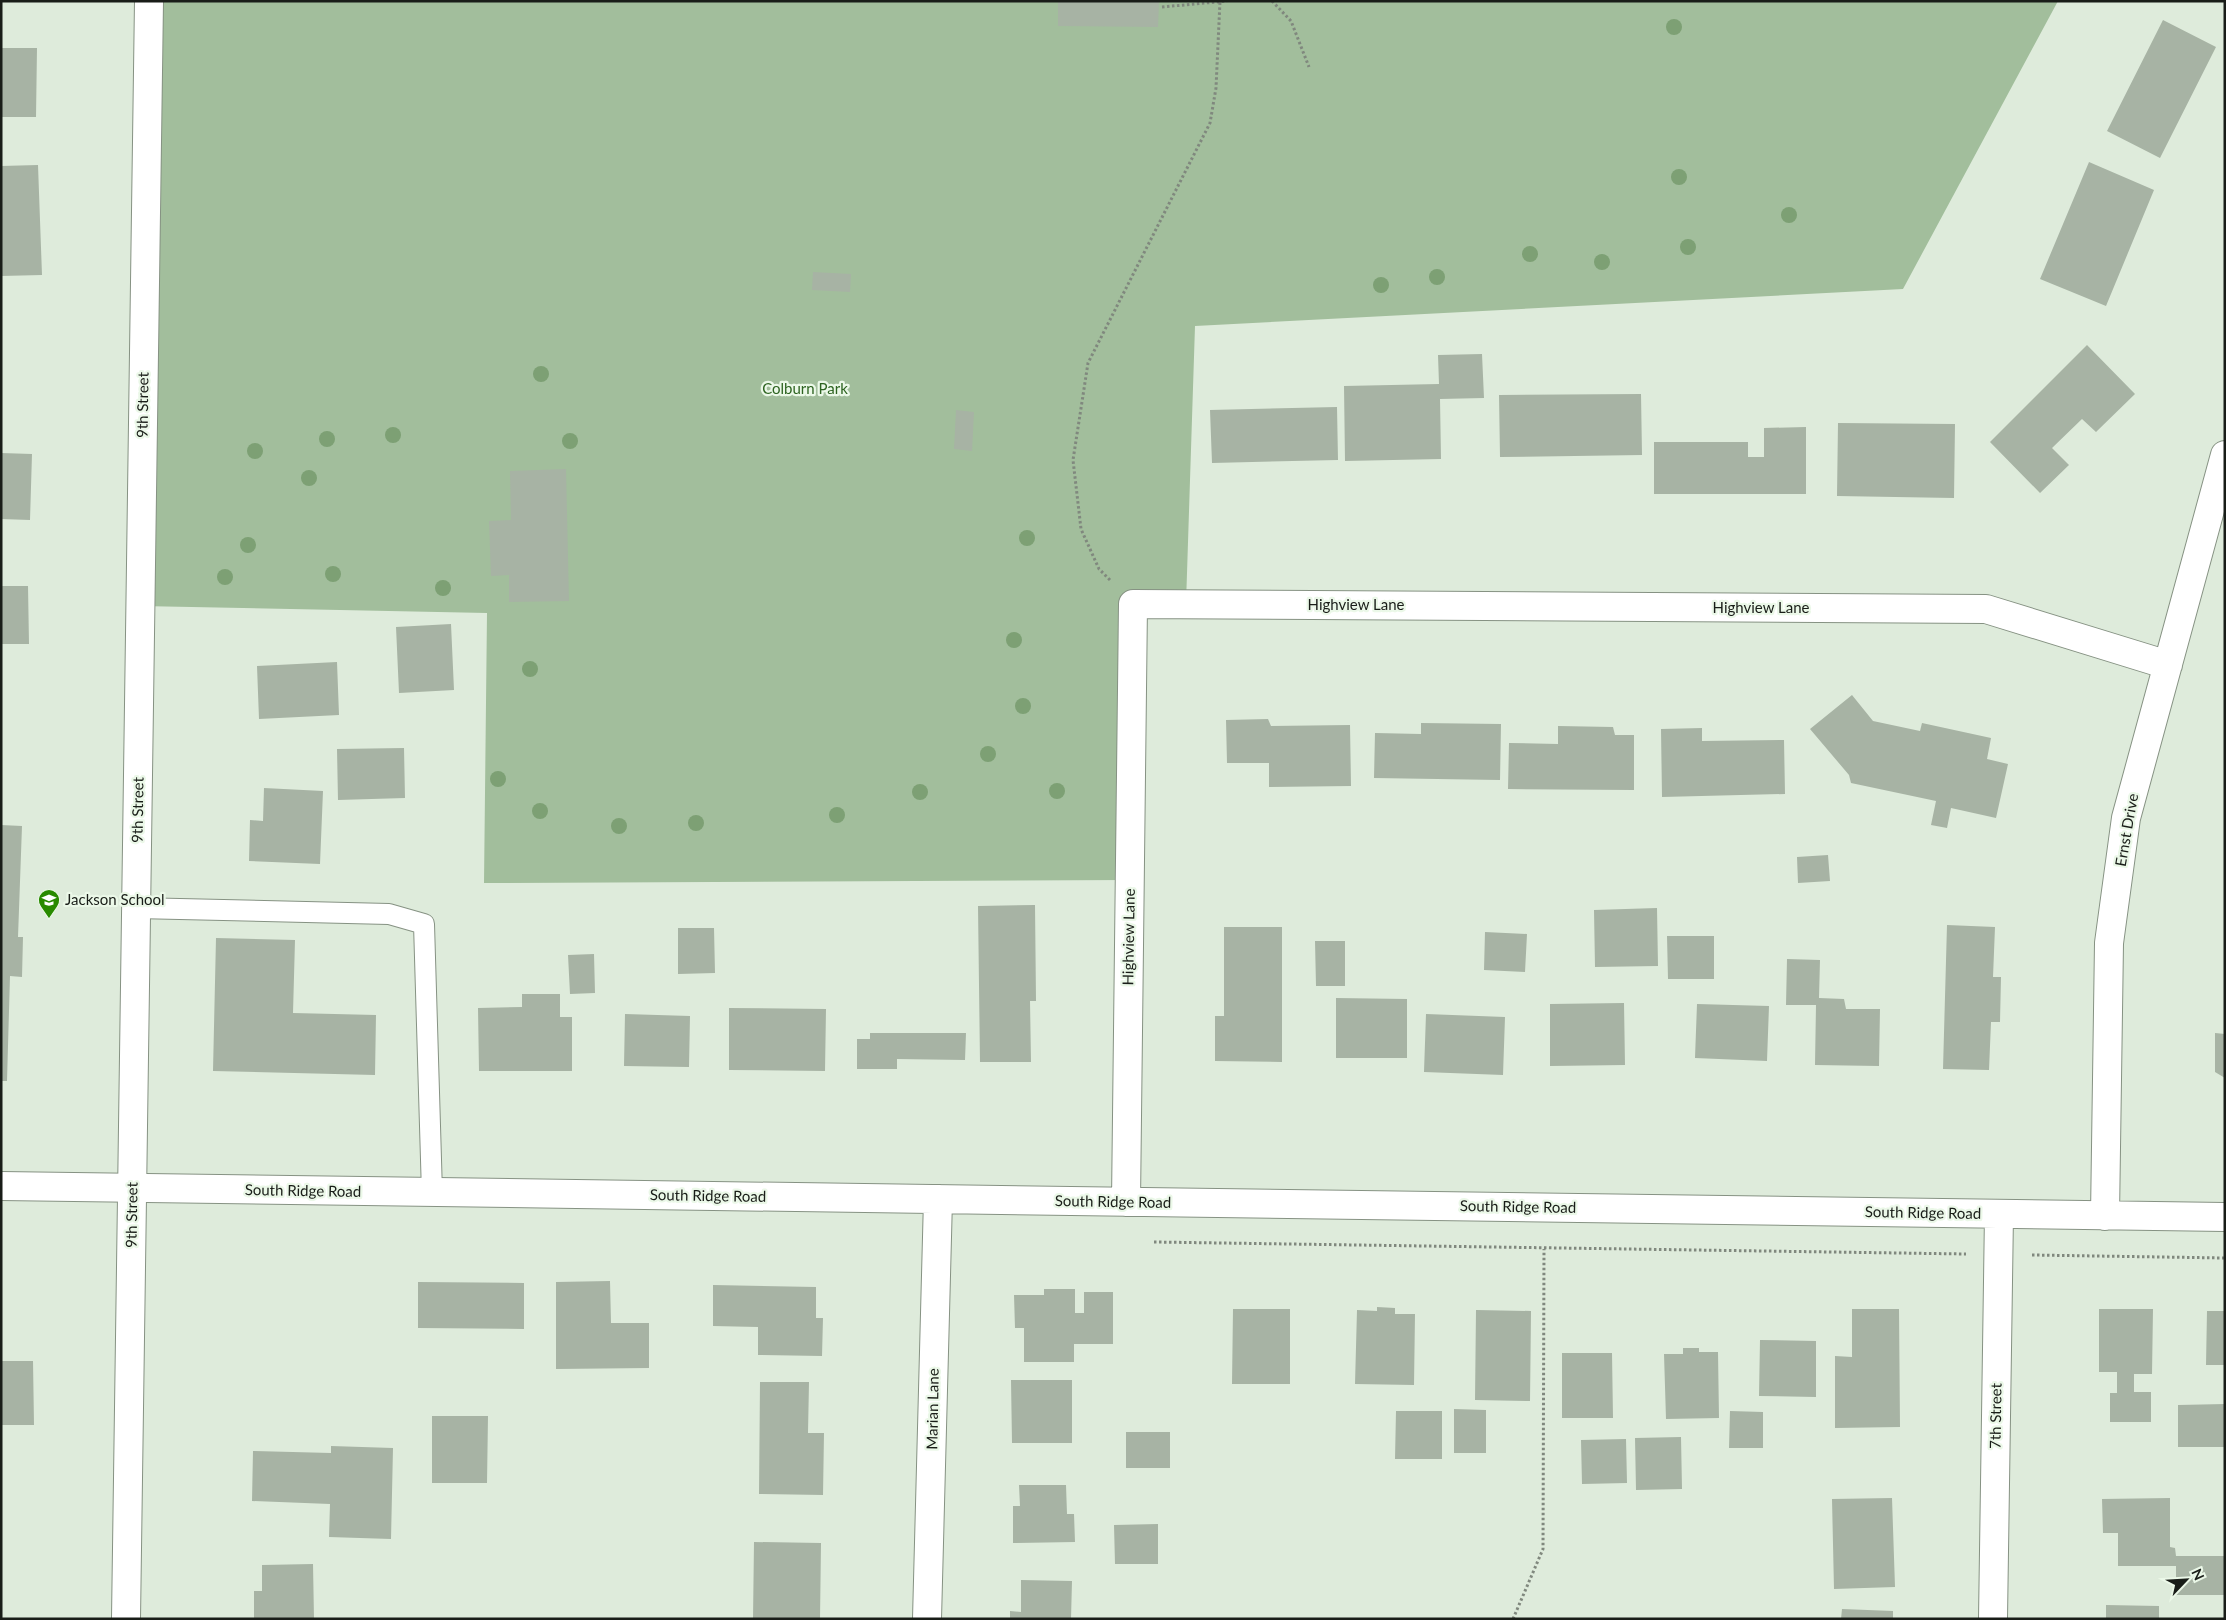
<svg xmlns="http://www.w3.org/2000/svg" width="2226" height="1620" font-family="Lato,sans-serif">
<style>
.green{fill:#a2be9c}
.building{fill:#a7b3a4}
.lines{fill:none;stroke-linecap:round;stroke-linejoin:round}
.lane-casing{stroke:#869283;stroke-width:22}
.street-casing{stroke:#869283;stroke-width:30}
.secondary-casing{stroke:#869283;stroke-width:30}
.path{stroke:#80887e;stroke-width:3;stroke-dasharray:2.5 2.5;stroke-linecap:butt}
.lane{stroke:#fff;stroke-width:20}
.street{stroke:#fff;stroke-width:28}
.secondary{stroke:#fff;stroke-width:28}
.tree{fill:#7da074}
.labels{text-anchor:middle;stroke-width:4.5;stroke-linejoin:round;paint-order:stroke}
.park-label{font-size:15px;fill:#2d6320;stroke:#ebf8e8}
.street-label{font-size:15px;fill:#191d18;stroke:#ebf8e8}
.poi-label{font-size:15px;fill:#191d18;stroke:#ebf8e8;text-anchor:start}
</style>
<rect width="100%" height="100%" fill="#deebdb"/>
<path class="green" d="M 149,1 L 2058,1 L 1903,289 L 1195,326 L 1186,604 L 1134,604 L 1130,880 L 484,883 L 487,613 L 140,606 Z"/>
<path class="building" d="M 1058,1 L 1159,1 L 1158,27 L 1058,26 Z
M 2163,20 L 2216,47 L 2160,158 L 2107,131 Z
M 1,48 L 37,48 L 36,117 L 1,117 Z
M 2089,162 L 2154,190 L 2106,306 L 2040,279 Z
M 38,165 L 42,275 L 1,276 L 1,166 Z
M 813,272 L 851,274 L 850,292 L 812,290 Z
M 2087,345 L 2135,394 L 2096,432 L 2082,419 L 2052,448 L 2069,465 L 2040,493 L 1990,442 Z
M 1482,354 L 1484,398 L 1440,399 L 1441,459 L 1345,461 L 1344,386 L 1439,384 L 1438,355 Z
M 1641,394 L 1642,455 L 1500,457 L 1499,395 Z
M 1337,407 L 1338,460 L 1212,463 L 1210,410 Z
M 956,410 L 974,412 L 972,451 L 954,449 Z
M 1838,423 L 1955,424 L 1954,498 L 1837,496 Z
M 1806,427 L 1806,494 L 1654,494 L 1654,442 L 1748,442 L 1748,457 L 1764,457 L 1764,428 Z
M 1,453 L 32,454 L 30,520 L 1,519 Z
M 566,469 L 569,601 L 509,602 L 509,575 L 491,576 L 489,521 L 511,520 L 510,471 Z
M 1,586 L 28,586 L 29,644 L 1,644 Z
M 451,624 L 454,690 L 399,693 L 396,627 Z
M 337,662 L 339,715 L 259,719 L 257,666 Z
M 1852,695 L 1873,721 L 1920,731 L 1922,723 L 1991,738 L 1987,759 L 2008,764 L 1996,818 L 1951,808 L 1947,828 L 1931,825 L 1936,801 L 1851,783 L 1849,775 L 1810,729 Z
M 1268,719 L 1271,726 L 1350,725 L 1351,786 L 1269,787 L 1269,763 L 1227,763 L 1226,720 Z
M 1421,723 L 1501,724 L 1500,780 L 1374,778 L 1375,733 L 1421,734 Z
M 1558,726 L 1613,727 L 1615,735 L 1634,735 L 1634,790 L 1508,789 L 1509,743 L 1558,744 Z
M 1702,728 L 1702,741 L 1784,740 L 1785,794 L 1662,797 L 1661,729 Z
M 404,748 L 405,798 L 338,800 L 337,749 Z
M 264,788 L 323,791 L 320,864 L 249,861 L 250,820 L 263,821 Z
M 1,825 L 22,826 L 18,937 L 23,937 L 22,977 L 10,976 L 7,1081 L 1,1081 Z
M 1828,855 L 1830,881 L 1798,883 L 1797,857 Z
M 1035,905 L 1036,1001 L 1030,1001 L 1031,1062 L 980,1062 L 978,906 Z
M 1657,908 L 1658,966 L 1595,967 L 1594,910 Z
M 1947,925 L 1995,927 L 1993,977 L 2001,977 L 2000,1022 L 1991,1022 L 1989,1070 L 1943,1069 Z
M 1224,927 L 1282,927 L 1282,1062 L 1215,1061 L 1215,1016 L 1224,1016 Z
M 678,928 L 714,928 L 715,973 L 678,974 Z
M 1485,932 L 1527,934 L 1525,972 L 1484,970 Z
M 1667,936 L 1714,936 L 1714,979 L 1668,979 Z
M 216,938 L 295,940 L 293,1013 L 376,1015 L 375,1075 L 213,1071 Z
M 1315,941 L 1345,941 L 1345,986 L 1316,986 Z
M 594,954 L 595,993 L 570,994 L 568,955 Z
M 1787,959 L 1820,960 L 1819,998 L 1844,999 L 1846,1009 L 1880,1009 L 1879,1066 L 1815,1065 L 1816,1005 L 1786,1005 Z
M 522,994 L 560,994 L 560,1017 L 572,1017 L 572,1071 L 479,1071 L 478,1008 L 522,1007 Z
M 1336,998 L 1407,999 L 1407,1058 L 1336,1058 Z
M 1624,1003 L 1625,1065 L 1550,1066 L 1550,1004 Z
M 1697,1004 L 1769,1006 L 1767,1061 L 1695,1058 Z
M 729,1008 L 826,1009 L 825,1071 L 729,1070 Z
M 625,1014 L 690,1016 L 689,1067 L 624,1066 Z
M 1426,1014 L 1505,1017 L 1503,1075 L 1424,1072 Z
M 870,1033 L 966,1033 L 965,1060 L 897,1059 L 897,1069 L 857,1069 L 857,1039 L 870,1039 Z
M 2215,1033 L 2225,1034 L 2225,1078 L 2215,1072 Z
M 610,1281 L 611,1323 L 649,1323 L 649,1368 L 556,1369 L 556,1282 Z
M 418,1282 L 524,1283 L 524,1329 L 418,1328 Z
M 713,1285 L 816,1287 L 816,1318 L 823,1318 L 822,1356 L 758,1355 L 758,1327 L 713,1326 Z
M 1044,1289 L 1075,1289 L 1075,1313 L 1084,1313 L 1084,1292 L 1113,1292 L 1113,1344 L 1074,1344 L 1074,1362 L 1024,1362 L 1024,1328 L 1015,1328 L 1014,1295 L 1044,1295 Z
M 1377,1307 L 1395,1308 L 1395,1314 L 1415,1314 L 1414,1385 L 1355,1384 L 1357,1310 L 1377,1311 Z
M 1233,1309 L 1290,1309 L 1290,1384 L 1232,1384 Z
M 1852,1309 L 1899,1309 L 1900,1427 L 1835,1428 L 1835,1356 L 1852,1357 Z
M 2099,1309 L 2153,1309 L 2152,1374 L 2134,1374 L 2134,1392 L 2151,1392 L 2151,1422 L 2110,1422 L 2110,1393 L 2117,1393 L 2117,1372 L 2099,1372 Z
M 1476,1310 L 1531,1311 L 1530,1401 L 1475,1400 Z
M 2207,1311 L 2225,1311 L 2225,1365 L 2206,1365 Z
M 1760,1340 L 1816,1341 L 1816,1397 L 1759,1396 Z
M 1683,1348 L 1699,1348 L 1699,1352 L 1718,1352 L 1719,1418 L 1666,1419 L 1664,1354 L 1683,1354 Z
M 1562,1353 L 1612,1353 L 1613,1418 L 1562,1418 Z
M 1,1361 L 33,1361 L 34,1425 L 1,1425 Z
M 1011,1380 L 1072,1380 L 1072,1443 L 1012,1443 Z
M 760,1382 L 809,1382 L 808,1433 L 824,1433 L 823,1495 L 759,1494 Z
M 2225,1404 L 2225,1447 L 2178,1447 L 2178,1405 Z
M 1454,1409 L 1486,1410 L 1486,1453 L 1454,1453 Z
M 1396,1411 L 1442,1411 L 1442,1459 L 1395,1459 Z
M 1730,1411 L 1763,1412 L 1763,1448 L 1729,1448 Z
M 432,1416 L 488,1416 L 487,1483 L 432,1483 Z
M 1126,1432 L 1170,1432 L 1170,1468 L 1126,1468 Z
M 1681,1437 L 1682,1489 L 1636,1490 L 1635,1438 Z
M 1626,1439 L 1627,1483 L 1582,1484 L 1581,1440 Z
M 331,1446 L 393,1448 L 391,1539 L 329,1537 L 330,1504 L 252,1501 L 253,1451 L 331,1453 Z
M 1019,1485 L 1066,1485 L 1067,1514 L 1074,1514 L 1075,1542 L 1013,1543 L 1013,1506 L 1020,1506 Z
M 1892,1498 L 1895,1587 L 1834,1589 L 1832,1499 Z
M 2170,1498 L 2170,1547 L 2175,1548 L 2176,1556 L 2225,1556 L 2225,1595 L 2176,1595 L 2176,1566 L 2118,1566 L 2118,1533 L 2103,1533 L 2102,1499 Z
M 1158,1524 L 1158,1564 L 1115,1564 L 1114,1525 Z
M 754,1542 L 821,1543 L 820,1619 L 753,1619 Z
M 313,1564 L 314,1619 L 254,1619 L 254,1591 L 262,1591 L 262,1565 Z
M 1021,1580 L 1072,1581 L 1071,1619 L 1010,1619 L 1010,1611 L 1021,1612 Z
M 2106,1605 L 2159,1606 L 2159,1619 L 2106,1619 Z
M 1842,1609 L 1893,1611 L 1893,1619 L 1841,1619 Z"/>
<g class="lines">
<g class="lane-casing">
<path id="lane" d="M 136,908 L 389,914 L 424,924 L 432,1193"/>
</g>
<g class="street-casing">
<path id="street" d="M 1,1186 L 2225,1217
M 1126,1202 L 1133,604 L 1986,609 L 2168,665
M 2105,1216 L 2109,943 L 2126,818 L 2225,455
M 927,1619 L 938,1199
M 1993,1619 L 1999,1214"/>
</g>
<g class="secondary-casing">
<path id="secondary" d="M 126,1619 L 149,1"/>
</g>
<path class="path" d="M 1272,1 L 1291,21 L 1309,67
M 1162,7 L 1227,1
M 1110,580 L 1099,569 L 1081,529 L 1073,460 L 1088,363 L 1210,123 L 1216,88 L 1220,1
M 1154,1242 L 1966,1254
M 2032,1255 L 2225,1258
M 1513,1619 L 1543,1549 L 1544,1249"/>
<use href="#lane" class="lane"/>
<use href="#street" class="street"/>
<use href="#secondary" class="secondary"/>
</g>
<g class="tree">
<circle cx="1674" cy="27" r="8"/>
<circle cx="1679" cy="177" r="8"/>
<circle cx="1789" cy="215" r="8"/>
<circle cx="1688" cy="247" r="8"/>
<circle cx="1530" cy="254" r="8"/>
<circle cx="1602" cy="262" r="8"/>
<circle cx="1437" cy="277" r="8"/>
<circle cx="1381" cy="285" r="8"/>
<circle cx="541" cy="374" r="8"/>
<circle cx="393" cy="435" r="8"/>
<circle cx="327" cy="439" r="8"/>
<circle cx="570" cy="441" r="8"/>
<circle cx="255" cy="451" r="8"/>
<circle cx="309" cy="478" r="8"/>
<circle cx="1027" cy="538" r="8"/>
<circle cx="248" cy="545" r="8"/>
<circle cx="333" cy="574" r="8"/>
<circle cx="225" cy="577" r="8"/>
<circle cx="443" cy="588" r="8"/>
<circle cx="1014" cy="640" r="8"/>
<circle cx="530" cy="669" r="8"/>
<circle cx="1023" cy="706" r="8"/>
<circle cx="988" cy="754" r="8"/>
<circle cx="498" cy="779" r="8"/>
<circle cx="1057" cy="791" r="8"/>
<circle cx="920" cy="792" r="8"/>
<circle cx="540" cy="811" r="8"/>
<circle cx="837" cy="815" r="8"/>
<circle cx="696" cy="823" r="8"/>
<circle cx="619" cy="826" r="8"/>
</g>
<defs>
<g id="school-pin" transform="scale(1.125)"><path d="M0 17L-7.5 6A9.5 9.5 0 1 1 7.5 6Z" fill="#288a00" stroke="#ebf8e8"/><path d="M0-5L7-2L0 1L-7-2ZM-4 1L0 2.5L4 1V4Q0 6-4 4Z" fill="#fff"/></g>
</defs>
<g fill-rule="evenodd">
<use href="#school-pin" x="49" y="900"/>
</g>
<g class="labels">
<g class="park-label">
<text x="805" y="394">Colburn Park</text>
</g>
<g class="street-label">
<text transform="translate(143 405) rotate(-89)" y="5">9th Street</text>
<text x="1356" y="610">Highview Lane</text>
<text x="1761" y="613">Highview Lane</text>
<text transform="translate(138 810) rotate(-89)" y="5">9th Street</text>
<text transform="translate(2127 830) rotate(-80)" y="5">Ernst Drive</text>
<text transform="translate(1129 937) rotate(-89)" y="5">Highview Lane</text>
<text transform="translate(303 1191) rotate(1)" y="5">South Ridge Road</text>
<text transform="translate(708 1196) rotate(1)" y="5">South Ridge Road</text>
<text transform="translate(1113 1202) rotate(1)" y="5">South Ridge Road</text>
<text transform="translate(1518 1207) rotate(1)" y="5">South Ridge Road</text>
<text transform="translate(1923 1213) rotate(1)" y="5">South Ridge Road</text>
<text transform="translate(132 1215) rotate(-89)" y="5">9th Street</text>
<text transform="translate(933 1409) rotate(-89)" y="5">Marian Lane</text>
<text transform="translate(1996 1416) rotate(-89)" y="5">7th Street</text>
</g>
<g class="poi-label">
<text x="65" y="905">Jackson School</text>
</g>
</g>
<rect width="2226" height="1620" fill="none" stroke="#191d18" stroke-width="5"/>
<g transform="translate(2186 1580) rotate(65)" stroke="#ebf8e8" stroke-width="4" paint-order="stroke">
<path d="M0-4L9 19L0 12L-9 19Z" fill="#191d18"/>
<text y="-8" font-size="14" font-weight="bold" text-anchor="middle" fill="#191d18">N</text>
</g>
</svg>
